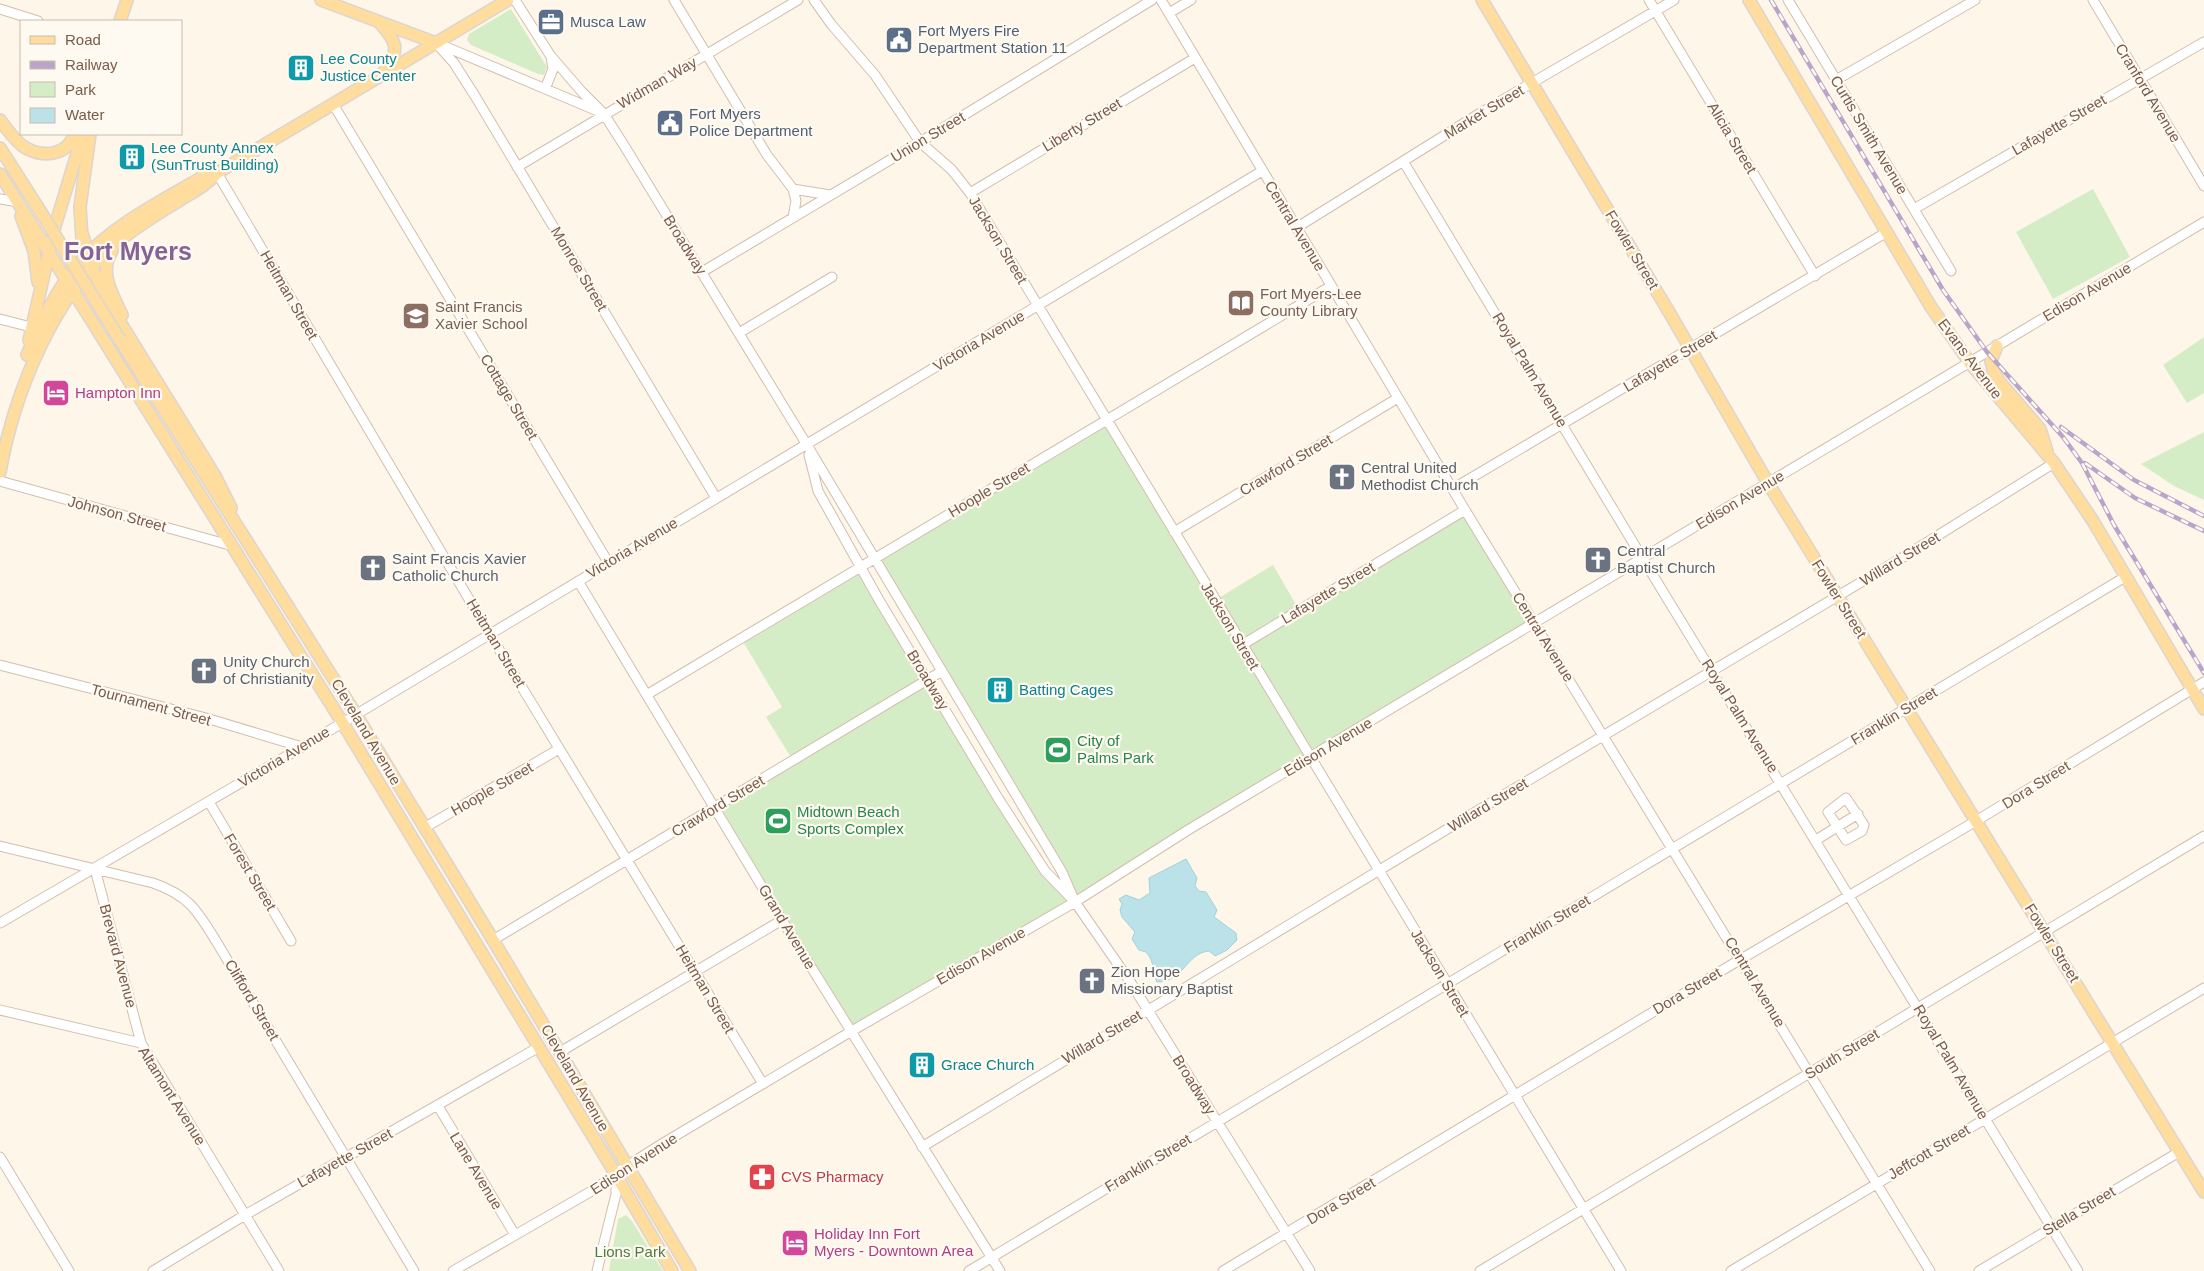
<svg xmlns="http://www.w3.org/2000/svg" width="2204" height="1271" font-family="Helvetica,sans-serif">
<style>
.green{fill:#d5edc6}
.water{fill:#bce2e9;stroke:#a1d2dc}
.lines{fill:none;stroke-linecap:round;stroke-linejoin:round}
.minor-casing{stroke:#d2bead;stroke-width:11}
.major-casing{stroke:#ddd5d0;stroke-width:14}
.minor{stroke:#fff;stroke-width:9}
.major{stroke:#ffdd9f;stroke-width:11}
.rail-casing{stroke:#b9a5ca;stroke-width:4.5}
.rail{stroke:#fffaf1;stroke-width:2.5;stroke-dasharray:8;stroke-linecap:butt}
.major-bridge-casing{stroke:#ddd5d0;stroke-width:14;stroke-linecap:butt}
.major-bridge{stroke:#ffdd9f;stroke-width:11}
.labels{text-anchor:middle;stroke-width:4.5;stroke-linejoin:round;paint-order:stroke}
.service-label{font-size:15px;fill:#4e5e75;stroke:#fffaf1;text-anchor:start}
.culture-label{font-size:15px;fill:#0d838f;stroke:#fffaf1;text-anchor:start}
.street-label{font-size:15px;fill:#7b5c4a;stroke:#fffaf1}
.education-label{font-size:15px;fill:#785e54;stroke:#fffaf1;text-anchor:start}
.hotel-label{font-size:15px;fill:#b23c85;stroke:#fffaf1;text-anchor:start}
.worship-label{font-size:15px;fill:#5b616d;stroke:#fffaf1;text-anchor:start}
.leisure-label{font-size:15px;fill:#27864d;stroke:#fffaf1;text-anchor:start}
.health-label{font-size:15px;fill:#be3a42;stroke:#fffaf1;text-anchor:start}
.park-label{font-size:15px;fill:#4f7b3e;stroke:#fffaf1}
.town-label{font-size:25px;font-weight:bold;fill:#866397;stroke:#fffaf1}
</style>
<rect width="100%" height="100%" fill="#fef6e9"/>
<path class="green" d="M 511,9 L 547,67 L 544,75 L 538,74 L 471,45 L 467,40 L 469,34 Z
M 2093,189 L 2130,257 L 2053,299 L 2016,232 Z
M 2204,337 L 2204,393 L 2187,403 L 2163,365 Z
M 1105,423 L 1307,757 L 1076,899 L 877,560 Z
M 2204,432 L 2204,500 L 2174,486 L 2141,464 Z
M 1464,513 L 1532,622 L 1310,755 L 1244,646 Z
M 1273,565 L 1298,608 L 1242,641 L 1217,599 Z
M 859,571 L 1042,870 L 1071,902 L 851,1028 L 717,808 L 794,762 L 766,717 L 782,707 L 742,640 Z
M 626,1215 L 632,1221 L 663,1271 L 609,1271 L 618,1219 Z"/>
<path class="water" d="M 1186,859 L 1197,878 L 1195,886 L 1199,891 L 1206,892 L 1217,910 L 1214,917 L 1236,933 L 1237,940 L 1227,950 L 1215,956 L 1209,951 C 1186,953 1184,982 1157,982 C 1151,971 1156,963 1146,952 L 1139,950 L 1132,939 L 1135,932 L 1122,917 L 1120,910 L 1122,904 L 1119,899 L 1126,895 L 1139,900 L 1150,893 L 1149,878 Z"/>
<g class="lines">
<g class="minor-casing">
<path id="minor" d="M 515,0 L 550,55 L 582,92 L 604,114 L 625,147 L 807,445 L 1062,872 L 1075,902
M 674,0 L 767,155 L 793,189 L 796,201 L 793,217
M 814,0 L 831,24 L 875,75 L 920,142 L 952,170 L 970,193 L 1621,1271
M 1161,0 L 1465,510 L 1930,1271
M 1649,0 L 1815,276
M 1788,0 L 1951,271
M 2093,0 L 2204,186
M 0,9 L 38,21
M 1169,13 L 1191,0
M 436,43 L 454,63 L 475,96 L 716,498
M 439,44 L 600,112
M 1836,80 L 1975,0
M 545,89 L 553,69 L 551,56
M 333,104 L 608,562
M 1403,161 L 1643,559 L 2078,1271
M 517,167 L 798,0
M 217,173 L 489,633 L 763,1084
M 793,189 L 830,195
M 970,193 L 1195,58
M 0,199 L 18,202
M 1914,209 L 2204,42
M 1296,228 L 1482,112 L 1674,0
M 702,272 L 920,142 L 1152,0
M 0,319 L 31,327
M 739,333 L 832,277
M 809,455 L 818,491 L 879,600 L 998,798 L 1045,871 L 1075,902 L 1131,983 L 1310,1271
M 0,481 L 233,546
M 1454,488 L 1887,232
M 1174,532 L 1398,398
M 578,581 L 782,920 L 1000,1271
M 1242,645 L 1465,510
M 0,665 L 206,718 L 302,747
M 648,694 L 1331,286
M 1846,798 L 1864,825 L 1862,831 L 1846,840 L 1828,812 Z
M 209,802 L 291,941
M 424,828 L 559,749
M 1816,840 L 1858,814
M 0,846 L 153,883 C 188,895 197,910 216,941 L 414,1271
M 95,869 L 141,1043
M 0,923 L 302,747 L 1262,171
M 493,940 L 942,671
M 0,1010 L 141,1043 L 279,1271
M 560,1052 L 782,920
M 438,1106 L 515,1235
M 922,1147 L 1487,805 L 1905,556 L 2054,463
M 0,1157 L 69,1271
M 153,1271 L 245,1215 L 539,1047
M 453,1271 L 595,1189 L 616,1173 L 665,1142 L 850,1032 L 1075,902 L 1188,830 L 2204,222
M 597,1271 L 616,1194 L 616,1174
M 969,1271 L 2125,577
M 1223,1271 L 1731,965 L 1976,821 L 2204,682
M 1480,1271 L 2204,836
M 1731,1271 L 2204,988
M 1979,1271 L 2179,1152"/>
</g>
<g class="major-casing">
<path id="major" d="M 321,0 L 436,43
M 1482,0 L 1669,312 L 1768,483 L 2204,1192
M 1749,0 L 1931,307 L 1970,363 L 2054,463 L 2093,521 L 2204,709
M 120,21 L 127,0
M 380,23 C 396,41 401,50 385,69
M 0,120 C 7,129 14,140 24,147 C 42,158 68,156 74,134
M 0,148 L 37,206
M 0,174 L 342,722 L 609,1163 L 672,1271
M 21,216 L 34,251 L 38,282
M 82,233 L 92,268 L 110,306 L 215,476 L 231,508
M 82,239 L 80,207 L 90,134
M 112,251 C 98,272 113,295 122,315
M 29,340 L 55,226 L 83,134
M 120,340 L 355,713 L 493,940 L 690,1271
M 1997,346 L 1991,361 L 1993,370 L 1999,381 L 2040,429 L 2047,451
M 27,355 C 41,323 56,289 80,262 C 114,224 163,200 206,175 L 217,173
M 0,472 C 14,393 55,291 120,240 C 138,226 157,214 177,202 C 191,193 206,186 217,173 L 508,0"/>
</g>
<use href="#minor" class="minor"/>
<use href="#major" class="major"/>
<g class="rail-casing">
<path id="rail" d="M 1771,0 L 1943,290 L 1987,352 L 2063,437 L 2082,463 L 2114,525 L 2204,673
M 2061,427 L 2134,480 L 2204,516
M 2085,463 L 2135,498 L 2204,531"/>
</g>
<use href="#rail" class="rail"/>
<g class="major-bridge-casing">
<path id="major-bridge" d="M 37,206 L 120,340"/>
</g>
<use href="#major-bridge" class="major-bridge"/>
</g>
<defs>
<g id="office-square" transform="scale(1.4375)"><rect x="-9" y="-9" width="18" height="18" rx="4" fill="#5c6f8a" stroke="#fffaf1"/><path d="M-6-3h4V-5.5h4V-3h4V5H-6ZM-1-4.5V-3h2v-1.5ZM-6 0V1H6V0Z" fill="#fff"/></g>
<g id="civic-square" transform="scale(1.4375)"><rect x="-9" y="-9" width="18" height="18" rx="4" fill="#5c6f8a" stroke="#fffaf1"/><path d="M-.6-6.5H3V-4.5H.6V-3L4-1V1h2V6H-6V1h2V-1L-.6-3ZM-1.2 2.5V6h2.4V2.5Z" fill="#fff"/></g>
<g id="building-square" transform="scale(1.4375)"><rect x="-9" y="-9" width="18" height="18" rx="4" fill="#0f9aa8" stroke="#fffaf1"/><path d="M-4-6H4V6H1V3H-1V6H-4ZM-2.5-4.3h1.7v1.8h-1.7ZM.8-4.3h1.7v1.8H.8ZM-2.5-1h1.7V.8h-1.7ZM.8-1h1.7V.8H.8Z" fill="#fff"/></g>
<g id="library-square" transform="scale(1.4375)"><rect x="-9" y="-9" width="18" height="18" rx="4" fill="#8d6e63" stroke="#fffaf1"/><path d="M-6-4Q-3-5.5-.7-3.5V5Q-3 3-6 4ZM6-4Q3-5.5 .7-3.5V5Q3 3 6 4Z" fill="#fff"/></g>
<g id="school-square" transform="scale(1.4375)"><rect x="-9" y="-9" width="18" height="18" rx="4" fill="#8d6e63" stroke="#fffaf1"/><path d="M0-5L7-2L0 1L-7-2ZM-4 1L0 2.5L4 1V4Q0 6-4 4Z" fill="#fff"/></g>
<g id="hotel-square" transform="scale(1.4375)"><rect x="-9" y="-9" width="18" height="18" rx="4" fill="#d1479c" stroke="#fffaf1"/><path d="M-6-4.5h1.5V1H6V5H4.5V3h-9V5H-6ZM-4 0a1.8 1.8 0 1 1 3.6 0ZM.5 0V-2.5h3Q6-2.5 6 0Z" fill="#fff"/></g>
<g id="church-square" transform="scale(1.4375)"><rect x="-9" y="-9" width="18" height="18" rx="4" fill="#6b7280" stroke="#fffaf1"/><path d="M-1.2-6h2.4v3.5h3.3v2.4h-3.3V6h-2.4V-.1h-3.3v-2.4h3.3Z" fill="#fff"/></g>
<g id="stadium-square" transform="scale(1.4375)"><rect x="-9" y="-9" width="18" height="18" rx="4" fill="#2e9e5b" stroke="#fffaf1"/><path d="M0-5a6.5 5 0 1 0 0 10a6.5 5 0 1 0 0-10ZM-3.5-1.8h7v3.6h-7Z" fill="#fff"/></g>
<g id="pharmacy-square" transform="scale(1.4375)"><rect x="-9" y="-9" width="18" height="18" rx="4" fill="#e0444e" stroke="#fffaf1"/><path d="M-2-6h4v4h4v4h-4v4h-4v-4h-4v-4h4Z" fill="#fff"/></g>
</defs>
<g fill-rule="evenodd">
<use href="#office-square" x="551" y="22"/>
<use href="#civic-square" x="899" y="40"/>
<use href="#building-square" x="301" y="68"/>
<use href="#civic-square" x="670" y="123"/>
<use href="#building-square" x="132" y="157"/>
<use href="#library-square" x="1241" y="303"/>
<use href="#school-square" x="416" y="316"/>
<use href="#hotel-square" x="56" y="393"/>
<use href="#church-square" x="1342" y="477"/>
<use href="#church-square" x="1598" y="560"/>
<use href="#church-square" x="373" y="568"/>
<use href="#church-square" x="204" y="671"/>
<use href="#building-square" x="1000" y="690"/>
<use href="#stadium-square" x="1058" y="750"/>
<use href="#stadium-square" x="778" y="821"/>
<use href="#church-square" x="1092" y="981"/>
<use href="#building-square" x="922" y="1065"/>
<use href="#pharmacy-square" x="762" y="1177"/>
<use href="#hotel-square" x="795" y="1243"/>
</g>
<g class="labels">
<g class="service-label">
<text x="570" y="27">Musca Law</text>
<text x="918" y="36">Fort Myers Fire<tspan x="918" dy="17">Department Station 11</tspan></text>
<text x="689" y="119">Fort Myers<tspan x="689" dy="17">Police Department</tspan></text>
</g>
<g class="culture-label">
<text x="320" y="64">Lee County<tspan x="320" dy="17">Justice Center</tspan></text>
<text x="151" y="153">Lee County Annex<tspan x="151" dy="17">(SunTrust Building)</tspan></text>
<text x="1019" y="695">Batting Cages</text>
<text x="941" y="1070">Grace Church</text>
</g>
<g class="street-label">
<text transform="translate(657 83) rotate(-30)" y="5">Widman Way</text>
<text transform="translate(2148 93) rotate(59)" y="5">Cranford Avenue</text>
<text transform="translate(1484 112) rotate(-31)" y="5">Market Street</text>
<text transform="translate(1082 125) rotate(-31)" y="5">Liberty Street</text>
<text transform="translate(2059 125) rotate(-30)" y="5">Lafayette Street</text>
<text transform="translate(1869 135) rotate(59)" y="5">Curtis Smith Avenue</text>
<text transform="translate(928 137) rotate(-31)" y="5">Union Street</text>
<text transform="translate(1732 138) rotate(59)" y="5">Alicia Street</text>
<text transform="translate(1295 226) rotate(59)" y="5">Central Avenue</text>
<text transform="translate(998 240) rotate(59)" y="5">Jackson Street</text>
<text transform="translate(685 245) rotate(58)" y="5">Broadway</text>
<text transform="translate(1632 250) rotate(59)" y="5">Fowler Street</text>
<text transform="translate(579 269) rotate(59)" y="5">Monroe Street</text>
<text transform="translate(2087 292) rotate(-31)" y="5">Edison Avenue</text>
<text transform="translate(289 295) rotate(60)" y="5">Heitman Street</text>
<text transform="translate(979 341) rotate(-31)" y="5">Victoria Avenue</text>
<text transform="translate(1970 359) rotate(53)" y="5">Evans Avenue</text>
<text transform="translate(1670 361) rotate(-31)" y="5">Lafayette Street</text>
<text transform="translate(1530 370) rotate(59)" y="5">Royal Palm Avenue</text>
<text transform="translate(509 397) rotate(59)" y="5">Cottage Street</text>
<text transform="translate(1286 465) rotate(-31)" y="5">Crawford Street</text>
<text transform="translate(989 490) rotate(-31)" y="5">Hoople Street</text>
<text transform="translate(1740 500) rotate(-31)" y="5">Edison Avenue</text>
<text transform="translate(117 514) rotate(15)" y="5">Johnson Street</text>
<text transform="translate(632 548) rotate(-31)" y="5">Victoria Avenue</text>
<text transform="translate(1900 559) rotate(-31)" y="5">Willard Street</text>
<text transform="translate(1328 593) rotate(-31)" y="5">Lafayette Street</text>
<text transform="translate(1839 599) rotate(58)" y="5">Fowler Street</text>
<text transform="translate(1230 626) rotate(59)" y="5">Jackson Street</text>
<text transform="translate(1543 637) rotate(58)" y="5">Central Avenue</text>
<text transform="translate(496 643) rotate(59)" y="5">Heitman Street</text>
<text transform="translate(928 680) rotate(59)" y="5">Broadway</text>
<text transform="translate(151 705) rotate(15)" y="5">Tournament Street</text>
<text transform="translate(1740 716) rotate(58)" y="5">Royal Palm Avenue</text>
<text transform="translate(1894 716) rotate(-31)" y="5">Franklin Street</text>
<text transform="translate(366 732) rotate(59)" y="5">Cleveland Avenue</text>
<text transform="translate(1328 747) rotate(-31)" y="5">Edison Avenue</text>
<text transform="translate(284 757) rotate(-31)" y="5">Victoria Avenue</text>
<text transform="translate(2036 785) rotate(-32)" y="5">Dora Street</text>
<text transform="translate(492 789) rotate(-30)" y="5">Hoople Street</text>
<text transform="translate(1488 805) rotate(-31)" y="5">Willard Street</text>
<text transform="translate(718 806) rotate(-31)" y="5">Crawford Street</text>
<text transform="translate(250 872) rotate(59)" y="5">Forest Street</text>
<text transform="translate(1547 924) rotate(-31)" y="5">Franklin Street</text>
<text transform="translate(787 927) rotate(59)" y="5">Grand Avenue</text>
<text transform="translate(2052 943) rotate(58)" y="5">Fowler Street</text>
<text transform="translate(118 956) rotate(75)" y="5">Brevard Avenue</text>
<text transform="translate(981 956) rotate(-30)" y="5">Edison Avenue</text>
<text transform="translate(1440 973) rotate(59)" y="5">Jackson Street</text>
<text transform="translate(1755 982) rotate(59)" y="5">Central Avenue</text>
<text transform="translate(705 989) rotate(59)" y="5">Heitman Street</text>
<text transform="translate(1687 991) rotate(-31)" y="5">Dora Street</text>
<text transform="translate(252 1000) rotate(59)" y="5">Clifford Street</text>
<text transform="translate(1102 1037) rotate(-31)" y="5">Willard Street</text>
<text transform="translate(1842 1054) rotate(-31)" y="5">South Street</text>
<text transform="translate(1951 1062) rotate(59)" y="5">Royal Palm Avenue</text>
<text transform="translate(575 1078) rotate(60)" y="5">Cleveland Avenue</text>
<text transform="translate(1194 1085) rotate(58)" y="5">Broadway</text>
<text transform="translate(172 1096) rotate(58)" y="5">Altamont Avenue</text>
<text transform="translate(1929 1152) rotate(-31)" y="5">Jeffcott Street</text>
<text transform="translate(345 1158) rotate(-29)" y="5">Lafayette Street</text>
<text transform="translate(1148 1163) rotate(-31)" y="5">Franklin Street</text>
<text transform="translate(634 1164) rotate(-33)" y="5">Edison Avenue</text>
<text transform="translate(476 1171) rotate(59)" y="5">Lane Avenue</text>
<text transform="translate(1341 1201) rotate(-31)" y="5">Dora Street</text>
<text transform="translate(2079 1211) rotate(-31)" y="5">Stella Street</text>
</g>
<g class="education-label">
<text x="1260" y="299">Fort Myers-Lee<tspan x="1260" dy="17">County Library</tspan></text>
<text x="435" y="312">Saint Francis<tspan x="435" dy="17">Xavier School</tspan></text>
</g>
<g class="hotel-label">
<text x="75" y="398">Hampton Inn</text>
<text x="814" y="1239">Holiday Inn Fort<tspan x="814" dy="17">Myers - Downtown Area</tspan></text>
</g>
<g class="worship-label">
<text x="1361" y="473">Central United<tspan x="1361" dy="17">Methodist Church</tspan></text>
<text x="1617" y="556">Central<tspan x="1617" dy="17">Baptist Church</tspan></text>
<text x="392" y="564">Saint Francis Xavier<tspan x="392" dy="17">Catholic Church</tspan></text>
<text x="223" y="667">Unity Church<tspan x="223" dy="17">of Christianity</tspan></text>
<text x="1111" y="977">Zion Hope<tspan x="1111" dy="17">Missionary Baptist</tspan></text>
</g>
<g class="leisure-label">
<text x="1077" y="746">City of<tspan x="1077" dy="17">Palms Park</tspan></text>
<text x="797" y="817">Midtown Beach<tspan x="797" dy="17">Sports Complex</tspan></text>
</g>
<g class="health-label">
<text x="781" y="1182">CVS Pharmacy</text>
</g>
<g class="park-label">
<text x="630" y="1257">Lions Park</text>
</g>
<g class="town-label">
<text x="128" y="260">Fort Myers</text>
</g>
</g>
<rect x="20" y="20" width="162" height="115" fill="#fffaf1" stroke="#cabbae"/>
<rect x="30" y="36" width="25" height="8" fill="#ffdd9f" stroke="#cabbae"/>
<text x="65" y="45" font-size="15" fill="#7b5c4a">Road</text>
<rect x="30" y="61" width="25" height="8" fill="#b9a5ca" stroke="#cabbae"/>
<text x="65" y="70" font-size="15" fill="#7b5c4a">Railway</text>
<rect x="30" y="82" width="25" height="15" fill="#d5edc6" stroke="#cabbae"/>
<text x="65" y="95" font-size="15" fill="#7b5c4a">Park</text>
<rect x="30" y="108" width="25" height="15" fill="#bce2e9" stroke="#cabbae"/>
<text x="65" y="120" font-size="15" fill="#7b5c4a">Water</text>
</svg>
